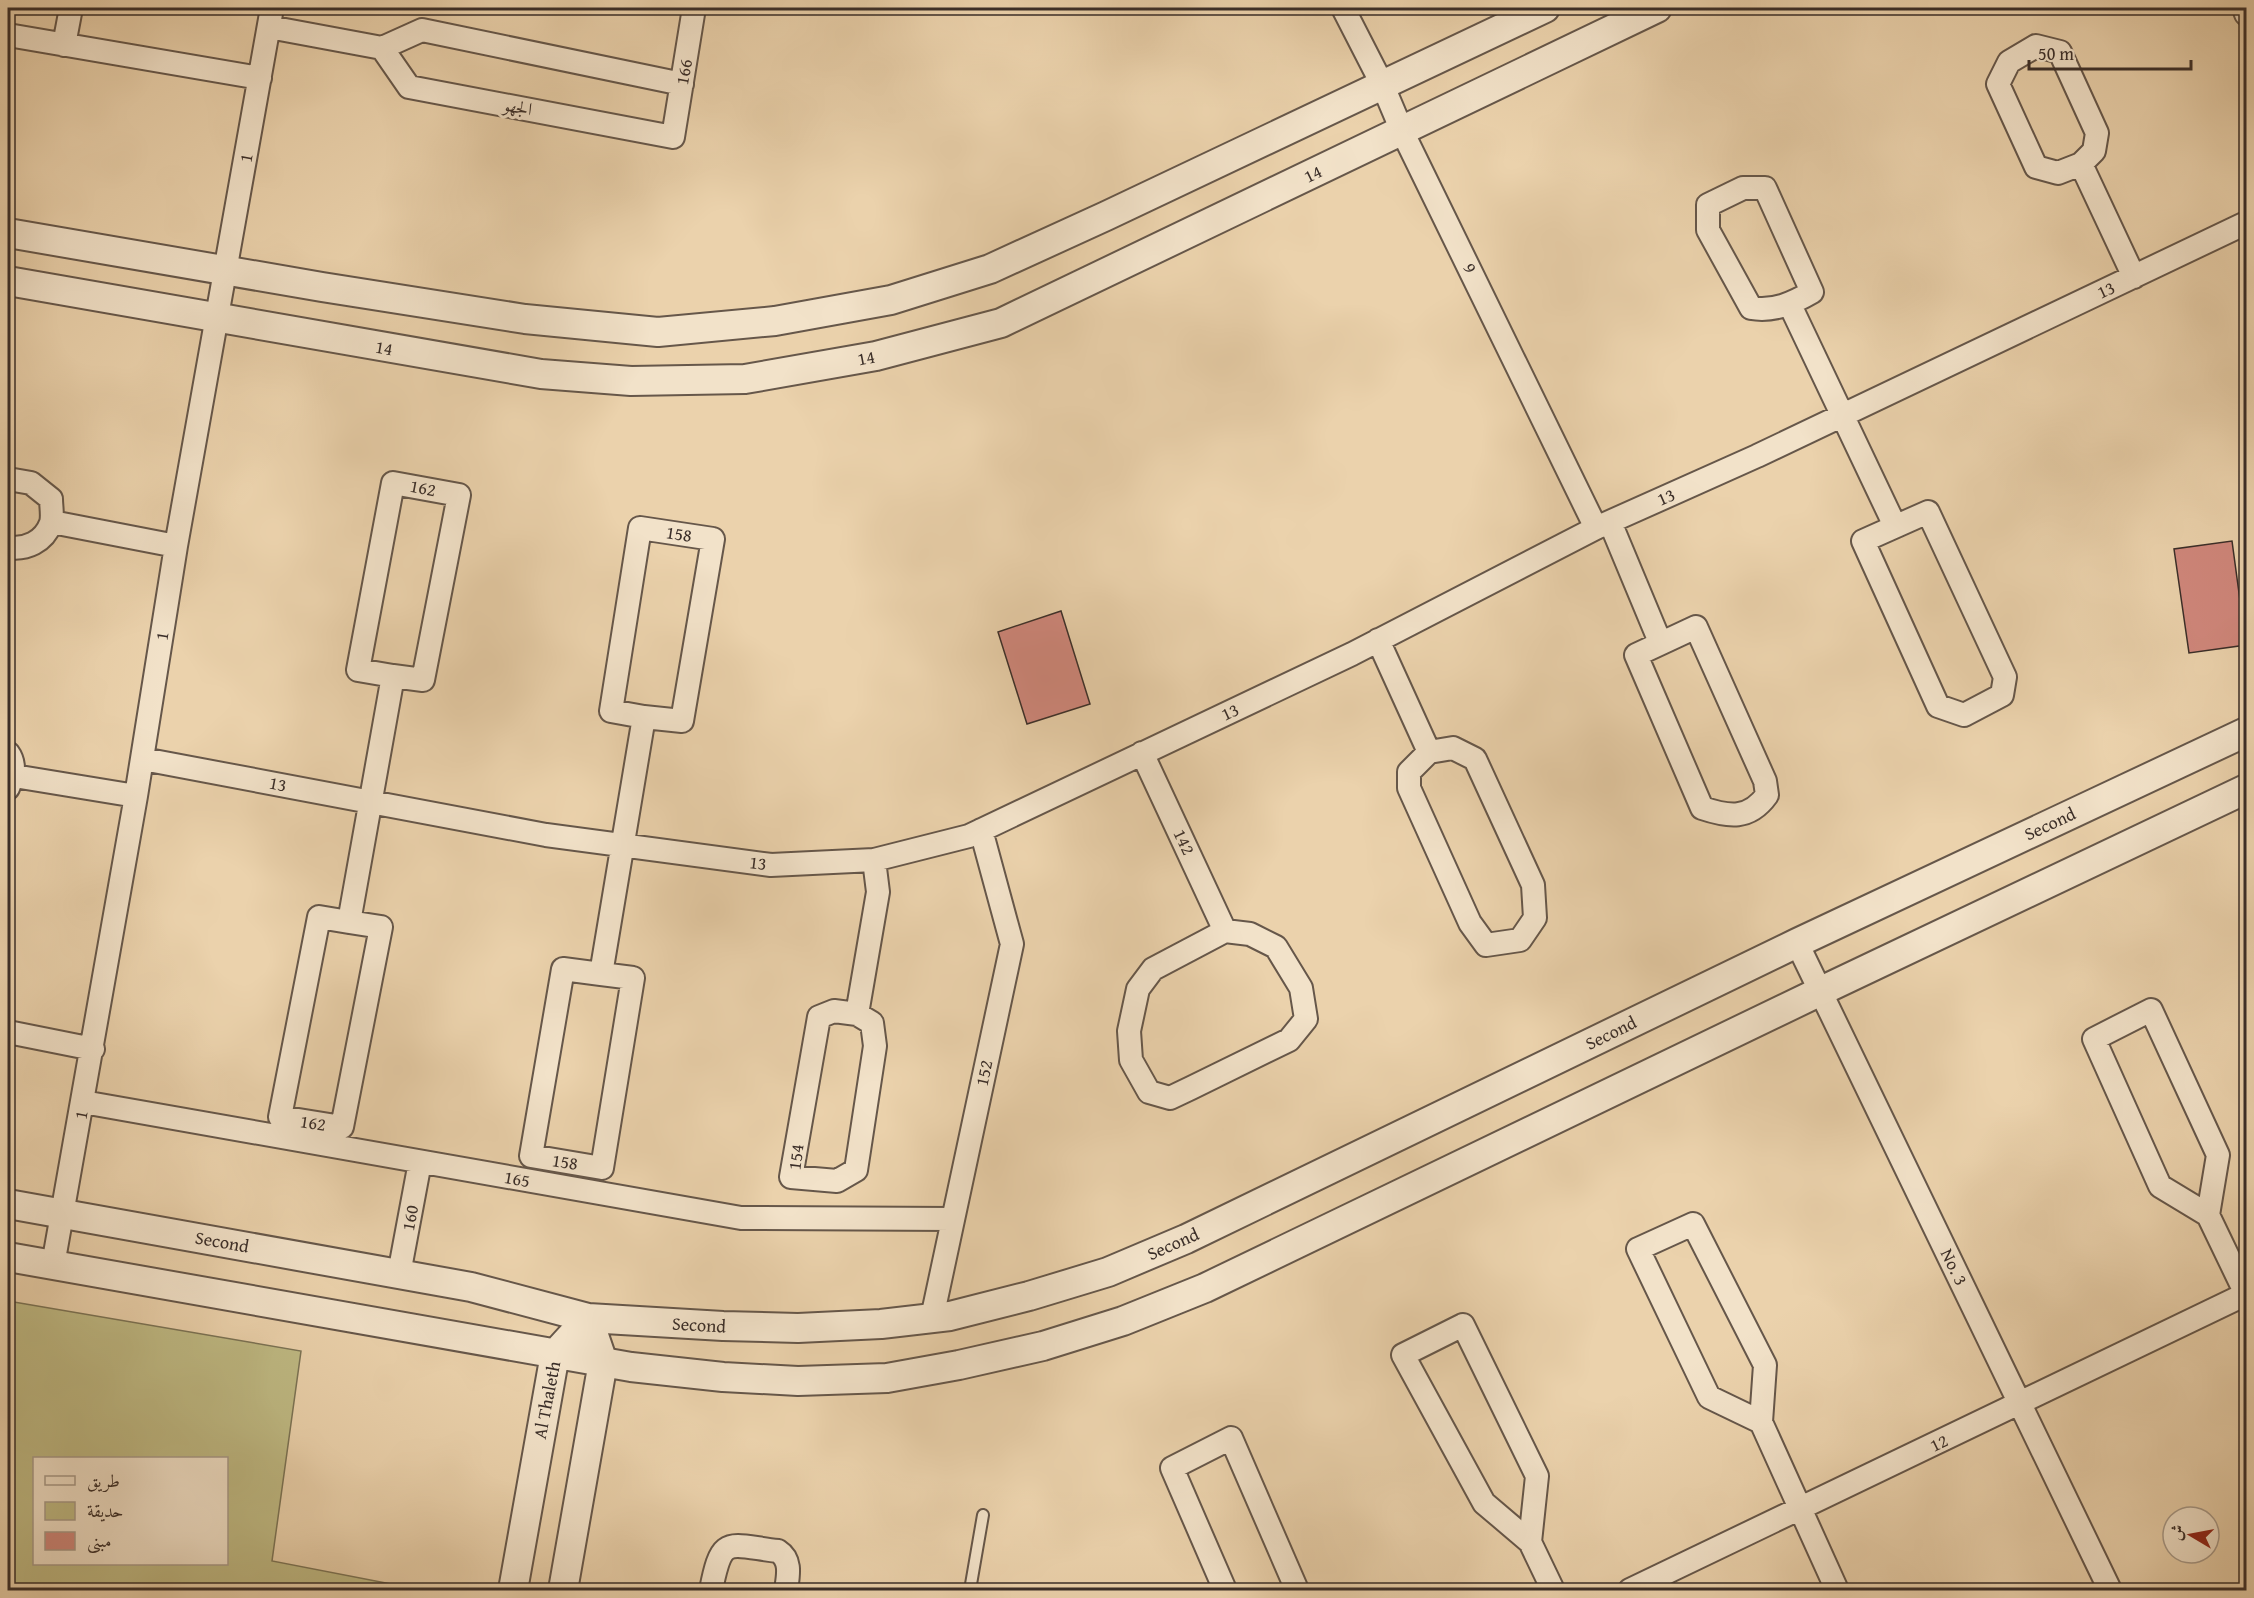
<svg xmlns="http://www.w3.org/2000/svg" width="2254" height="1598" font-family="'Gentium Book Plus',Amiri,serif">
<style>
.green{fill:#bfba84;stroke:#7c7456;stroke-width:1.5;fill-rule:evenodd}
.building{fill:#d1887d;stroke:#3a2e29;stroke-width:1.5}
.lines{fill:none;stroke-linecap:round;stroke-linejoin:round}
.service-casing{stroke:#66574a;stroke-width:14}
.minor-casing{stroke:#66574a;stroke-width:26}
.tertiary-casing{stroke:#66574a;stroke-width:32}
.service{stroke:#f2e2c9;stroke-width:10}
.minor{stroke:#f2e2c9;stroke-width:22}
.tertiary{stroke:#f2e2c9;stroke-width:28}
.labels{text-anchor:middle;stroke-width:6;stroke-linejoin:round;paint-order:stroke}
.street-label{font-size:18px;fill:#3a2e29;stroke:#f2e2c9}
</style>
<rect width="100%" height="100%" fill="#ebd2ac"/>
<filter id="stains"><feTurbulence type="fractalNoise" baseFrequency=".00333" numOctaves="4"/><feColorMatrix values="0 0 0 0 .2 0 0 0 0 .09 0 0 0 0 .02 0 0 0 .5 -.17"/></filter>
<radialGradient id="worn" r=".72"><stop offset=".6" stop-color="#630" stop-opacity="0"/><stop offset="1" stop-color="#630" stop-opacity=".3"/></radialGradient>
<path class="green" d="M 8,1301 L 301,1351 L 272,1561 L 422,1590 L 8,1590 ZM 34,1458 L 226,1458 L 226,1564 L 34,1564 Z"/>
<path class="building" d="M 2232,541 L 2246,645 L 2189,653 L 2174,549 Z
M 1061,611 L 1090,704 L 1027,724 L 998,632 Z"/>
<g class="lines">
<g class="service-casing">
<path id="service" d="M 970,1590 L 983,1515"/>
</g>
<g class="minor-casing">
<path id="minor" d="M 1343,8 L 1383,86 L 1402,131 L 1596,528
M 2244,8 L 2246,14
M 269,27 L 382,48 L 409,87 L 673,137 L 694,8
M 8,35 L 260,78
M 64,45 L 71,8
M 2036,46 L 2060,52 L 2097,133 L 2094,151 L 2081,164 L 2058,173 L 2036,167 L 1998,84 L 2009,62 Z
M 382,48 L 422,30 L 682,84
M 2081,164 L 2134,277
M 1743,188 L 1765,188 L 1812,292 C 1793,303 1774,312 1751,308 L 1708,230 L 1708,205 Z
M 1790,305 L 1895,526
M 8,479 L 31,483 L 51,499 C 51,506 53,516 51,523 C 44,542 26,550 8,547
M 1928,512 L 2005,677 L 2002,695 L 1964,715 L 1938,706 L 1863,541 Z
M 52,522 L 176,546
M 1610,522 L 1660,642
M 1696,627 L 1765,781 L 1767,795 C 1749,820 1729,817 1702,808 L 1636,655 Z
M 1378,640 L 1429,752
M 1453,748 L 1475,759 L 1533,885 L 1535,918 L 1520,940 L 1486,945 L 1470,923 L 1409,788 L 1409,772 L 1429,752 Z
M 8,753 C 16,764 13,777 8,788
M 1142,753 L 1225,931
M 143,759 L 546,835 L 771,865 L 874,860 L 969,836 L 1352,654 L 1596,528 L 1757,456 L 2246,223
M 14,776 L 136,796
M 349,922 L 319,917 L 280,1117 L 342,1127 L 381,927 L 349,922 L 393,676 L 423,680 L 459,495 L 393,483 L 358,670 L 393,676
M 1225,931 L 1250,934 L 1276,947 L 1301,988 L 1306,1019 L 1289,1040 L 1191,1088 L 1170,1098 L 1149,1092 L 1131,1060 L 1129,1031 L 1138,989 L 1153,969 Z
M 1797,943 L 2110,1590
M 601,974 L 563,969 L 531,1156 L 602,1168 L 633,978 L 601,974 L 644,717 L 682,721 L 713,539 L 640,528 L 611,711 L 644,717
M 857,1014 L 834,1011 L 819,1017 L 791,1177 L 837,1181 L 856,1170 L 875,1046 L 872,1023 L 857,1014 L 878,892 L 874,860
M 8,1032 L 93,1049
M 83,1102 L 741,1218 L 953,1219
M 2208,1215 L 2218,1155 L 2151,1010 L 2094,1039 L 2160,1186 L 2208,1215 L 2246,1294
M 53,1265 L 136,796 L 176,546 L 272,8
M 399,1274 L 420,1162
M 932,1318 L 1012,944 L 981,830
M 1761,1422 L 1709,1397 L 1638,1249 L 1693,1224 L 1765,1365 L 1761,1422 L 1837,1590
M 1530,1542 L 1537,1476 L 1463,1325 L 1403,1355 L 1484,1503 L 1530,1542 L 1553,1590
M 711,1590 C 722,1534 727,1545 778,1551 C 792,1560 788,1576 786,1590
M 1225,1590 L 1172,1468 L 1231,1438 L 1297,1590
M 1630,1590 L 2246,1294"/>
</g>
<g class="tertiary-casing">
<path id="tertiary" d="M 8,233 L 322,287 L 525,319 L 658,332 L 775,321 L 891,300 L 990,269 L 1106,216 L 1545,8
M 8,281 L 541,374 L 631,381 L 745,379 L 876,356 L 1001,323 L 1657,8
M 8,1204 L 471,1287 L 588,1318 L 723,1326 L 798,1328 L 881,1324 L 950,1316 L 1029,1296 L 1108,1272 L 1186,1239 L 1797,943 L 2246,732
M 8,1257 L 631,1367 L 723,1377 L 798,1381 L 887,1378 L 959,1365 L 1043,1346 L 1123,1321 L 1205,1288 L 1821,991 L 2246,789
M 513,1590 L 555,1354 L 588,1318 L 603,1362 L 563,1590"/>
</g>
<use href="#service" class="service"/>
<use href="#minor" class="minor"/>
<use href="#tertiary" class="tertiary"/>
</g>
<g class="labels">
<g class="street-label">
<text transform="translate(684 72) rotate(-80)" y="6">166</text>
<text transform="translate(518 107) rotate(11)" y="6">الجهو</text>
<text transform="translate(246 158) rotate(-80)" y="6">1</text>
<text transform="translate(1313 174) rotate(-26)" y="6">14</text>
<text transform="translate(1470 268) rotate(64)" y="6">9</text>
<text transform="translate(2106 290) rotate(-25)" y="6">13</text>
<text transform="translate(384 348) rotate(10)" y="6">14</text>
<text transform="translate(866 358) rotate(-11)" y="6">14</text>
<text transform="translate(423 488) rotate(11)" y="6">162</text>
<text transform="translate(1666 497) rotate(-24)" y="6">13</text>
<text transform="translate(679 534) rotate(9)" y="6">158</text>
<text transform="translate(162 636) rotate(-81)" y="6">1</text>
<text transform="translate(1230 712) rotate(-25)" y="6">13</text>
<text transform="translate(278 784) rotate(11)" y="6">13</text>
<text transform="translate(2050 824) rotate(-25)" y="6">Second</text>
<text transform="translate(1184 842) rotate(65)" y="6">142</text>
<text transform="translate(758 863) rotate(7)" y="6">13</text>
<text transform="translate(1611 1033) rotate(-26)" y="6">Second</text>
<text transform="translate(984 1073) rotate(-78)" y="6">152</text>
<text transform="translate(81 1115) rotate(-80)" y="6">1</text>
<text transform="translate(313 1123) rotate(9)" y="6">162</text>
<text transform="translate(796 1157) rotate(-83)" y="6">154</text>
<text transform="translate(565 1162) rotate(9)" y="6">158</text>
<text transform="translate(517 1179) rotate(10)" y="6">165</text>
<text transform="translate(410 1218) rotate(-80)" y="6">160</text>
<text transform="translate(222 1242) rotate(10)" y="6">Second</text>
<text transform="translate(1173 1244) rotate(-24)" y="6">Second</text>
<text transform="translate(1954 1267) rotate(64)" y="6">No. 3</text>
<text transform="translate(699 1325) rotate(3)" y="6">Second</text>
<text transform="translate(547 1400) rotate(-79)" y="6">Al Thaleth</text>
<text transform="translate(1939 1443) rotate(-26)" y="6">12</text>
</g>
</g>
<rect width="2254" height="1598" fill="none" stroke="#ebd2ac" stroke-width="30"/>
<rect x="9" y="9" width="2236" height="1580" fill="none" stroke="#3a2e29" stroke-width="3"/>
<rect x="15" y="15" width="2224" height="1568" fill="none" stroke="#3a2e29" stroke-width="1.5"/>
<rect x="33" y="1457" width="195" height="108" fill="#f2e2c9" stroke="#a89a89" stroke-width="1.5"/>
<rect x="45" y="1476" width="30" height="9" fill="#f2e2c9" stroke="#a89a89" stroke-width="1.5"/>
<text x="87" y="1487" font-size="18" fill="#3a2e29">طريق</text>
<rect x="45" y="1502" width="30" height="18" fill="#bfba84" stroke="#a89a89" stroke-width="1.5"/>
<text x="87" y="1517" font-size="18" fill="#3a2e29">حديقة</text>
<rect x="45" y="1532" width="30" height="18" fill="#d1887d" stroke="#a89a89" stroke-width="1.5"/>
<text x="87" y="1547" font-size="18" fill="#3a2e29">مبنى</text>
<g transform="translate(2191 1535) rotate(280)"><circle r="28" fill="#f2e2c9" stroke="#a89a89" stroke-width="1.5"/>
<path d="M0-4.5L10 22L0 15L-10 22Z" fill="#8f2418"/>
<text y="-9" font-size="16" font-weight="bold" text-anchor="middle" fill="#3a2e29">ش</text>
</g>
<path d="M2029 60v9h162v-9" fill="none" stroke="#3a2e29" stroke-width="3"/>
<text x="2038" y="60" font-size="18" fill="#3a2e29" stroke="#f2e2c9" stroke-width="4.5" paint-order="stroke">50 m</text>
<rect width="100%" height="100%" filter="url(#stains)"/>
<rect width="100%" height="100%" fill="url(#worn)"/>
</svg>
